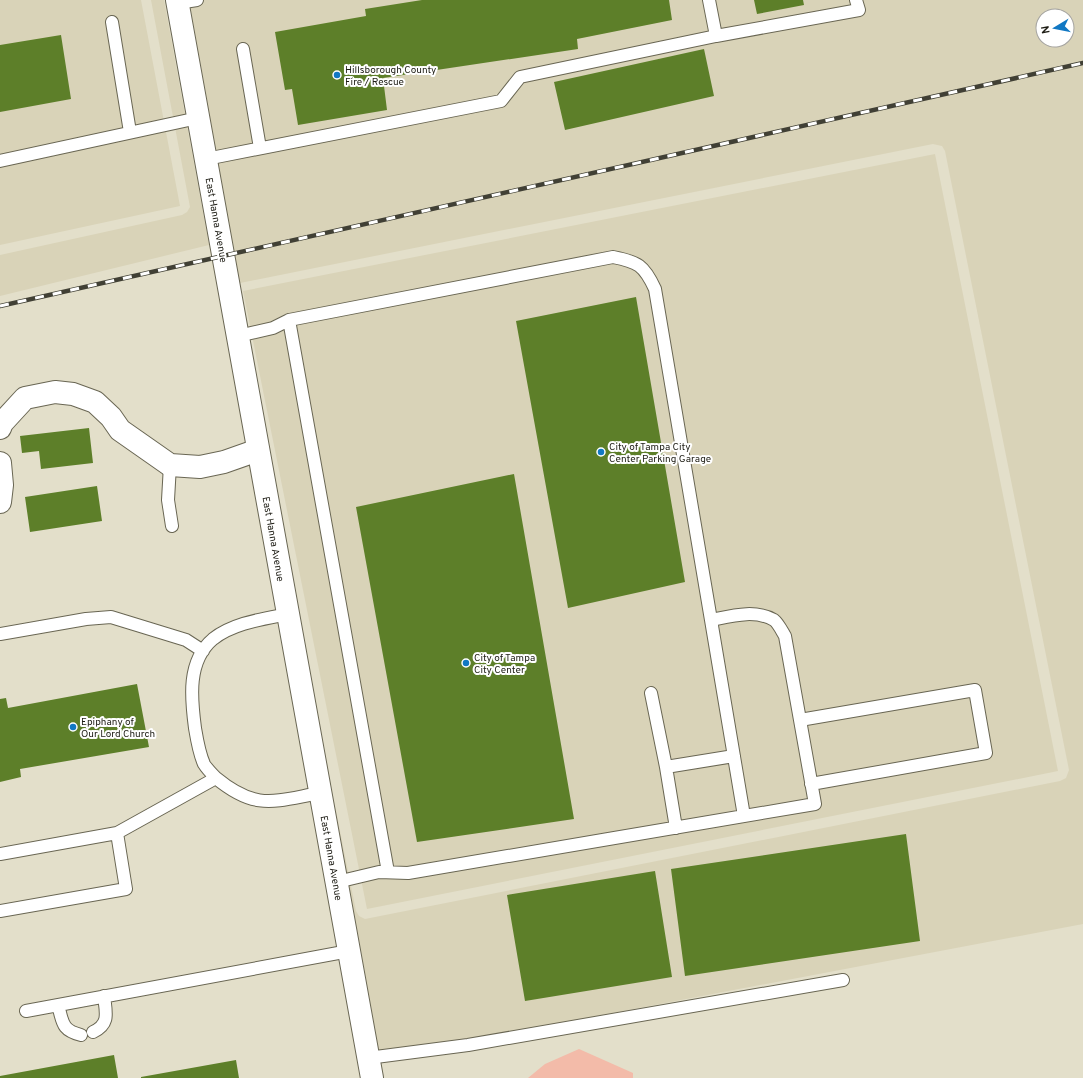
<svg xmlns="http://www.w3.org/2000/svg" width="1083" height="1078" font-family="Overpass,sans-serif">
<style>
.built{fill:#d9d3b8;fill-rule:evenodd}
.green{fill:#f3bba9}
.building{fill:#5d7f29}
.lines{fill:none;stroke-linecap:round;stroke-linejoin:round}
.service-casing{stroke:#696653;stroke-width:14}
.minor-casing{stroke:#696653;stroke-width:24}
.tertiary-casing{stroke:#696653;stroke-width:24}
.service{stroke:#fff;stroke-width:12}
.minor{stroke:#fff;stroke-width:22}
.tertiary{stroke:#fff;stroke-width:22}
.rail-casing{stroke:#414035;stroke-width:4.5}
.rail{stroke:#fff;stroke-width:3;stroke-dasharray:9;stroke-linecap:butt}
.poi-dot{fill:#1178c3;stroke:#fff;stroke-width:1.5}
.labels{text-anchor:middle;stroke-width:4;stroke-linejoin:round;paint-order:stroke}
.poi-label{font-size:10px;fill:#1d1c14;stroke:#fff;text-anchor:start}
.street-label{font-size:10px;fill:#1d1c14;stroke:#fff}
</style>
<rect width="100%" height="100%" fill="#e3dfca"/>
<path class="built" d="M 0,0 L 141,0 L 180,206 L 0,245 Z
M 151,0 L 164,0 L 209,245 L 0,296 L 0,255 L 182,215 L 187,212 L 190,207 Z
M 189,0 L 1083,0 L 1083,924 L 380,1057 L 334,801 L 356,911 L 359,916 L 365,919 L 1060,781 L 1066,778 L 1069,770 L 945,151 L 942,146 L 933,144 L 240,283 ZM 1043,16 L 1067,16 L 1067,40 L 1043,40 Z
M 935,154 L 1058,771 L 367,909 L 243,291 Z"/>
<path class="green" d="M 579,1049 L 633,1073 L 633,1078 L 528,1078 L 545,1064 Z"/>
<path class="building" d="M 422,0 L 669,0 L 672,20 L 577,39 L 578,49 L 383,78 L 387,110 L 298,125 L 292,89 L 285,90 L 275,32 L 366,16 L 365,9 Z
M 754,0 L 803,0 L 804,5 L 757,14 Z
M 61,35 L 71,99 L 0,112 L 0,45 Z
M 704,49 L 714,96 L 565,130 L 554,82 Z
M 636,297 L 685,582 L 568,608 L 516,321 Z
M 89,428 L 93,463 L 41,469 L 39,451 L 22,453 L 20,436 Z
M 514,474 L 574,819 L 417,842 L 356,507 Z
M 97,486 L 102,521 L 30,532 L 25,497 Z
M 137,684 L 149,747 L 20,769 L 21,777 L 0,782 L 0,699 L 6,698 L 8,708 Z
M 906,834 L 920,941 L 685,976 L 671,869 Z
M 655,871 L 672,977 L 525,1001 L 507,895 Z
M 114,1055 L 118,1078 L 0,1078 L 0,1076 Z
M 236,1060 L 239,1078 L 141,1078 L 141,1077 Z"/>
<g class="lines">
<g class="service-casing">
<path id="service" d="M 709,0 L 716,36
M 178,3 L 197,0
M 112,22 L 130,132
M 243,49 L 260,148
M 206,159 L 501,101 L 520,77 L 716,36 L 859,10 L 856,0
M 0,161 L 198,118
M 289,320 L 388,872
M 238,336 L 273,328 L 289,320 L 613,257 C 638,262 644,265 655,289 L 711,620
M 170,465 L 168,500 L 172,526
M 0,634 L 86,619 L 111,617 L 186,640 L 203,651
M 651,693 L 666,767
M 800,720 L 975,690 L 986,753 L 811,784
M 216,778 C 212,774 207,769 204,764 C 199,753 197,740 195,728 C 191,698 187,661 213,639 C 233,623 263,619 288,614
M 676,828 L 666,767 L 734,756
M 0,854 L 117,833 L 216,778 C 256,811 274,801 320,793
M 337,882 L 379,872 L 408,873 C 544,850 679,827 815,804 L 785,636 C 782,631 778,623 774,620 C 755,609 731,616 711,620 L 744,816
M 0,911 L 126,889 L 117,833
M 58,1005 C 63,1022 61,1030 81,1035
M 26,1011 L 349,951
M 93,1032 C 110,1024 106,1013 104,996
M 368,1058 L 468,1045 L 843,980"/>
</g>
<g class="minor-casing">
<path id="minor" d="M 0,428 L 2,423 L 25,398 L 55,392 L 73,394 L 95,402 L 111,417 L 120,430 L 170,465 L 200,467 L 224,462 L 258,450
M 0,463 L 2,485 L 0,502"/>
</g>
<g class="tertiary-casing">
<path id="tertiary" d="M 177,0 L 372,1078"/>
</g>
<use href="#service" class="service"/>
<use href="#minor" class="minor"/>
<use href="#tertiary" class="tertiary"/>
<g class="rail-casing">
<path id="rail" d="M 0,306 L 1083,63"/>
</g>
<use href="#rail" class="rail"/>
</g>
<g class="poi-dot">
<circle cx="337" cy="75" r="4"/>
<circle cx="601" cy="452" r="4"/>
<circle cx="466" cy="663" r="4"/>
<circle cx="73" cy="727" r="4"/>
</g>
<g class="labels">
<g class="poi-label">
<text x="345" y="73">Hillsborough County<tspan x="345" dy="12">Fire / Rescue</tspan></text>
<text x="609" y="450">City of Tampa City<tspan x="609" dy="12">Center Parking Garage</tspan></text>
<text x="474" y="661">City of Tampa<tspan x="474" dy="12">City Center</tspan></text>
<text x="81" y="725">Epiphany of<tspan x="81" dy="12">Our Lord Church</tspan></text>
</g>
<g class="street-label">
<text transform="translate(217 220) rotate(80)" y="4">East Hanna Avenue</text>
<text transform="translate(274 539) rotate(80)" y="4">East Hanna Avenue</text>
<text transform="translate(332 858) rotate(80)" y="4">East Hanna Avenue</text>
</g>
</g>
<g transform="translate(1055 28) rotate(260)"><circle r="19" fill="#ffffff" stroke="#a5a4a1"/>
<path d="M0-3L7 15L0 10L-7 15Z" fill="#1178c3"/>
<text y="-6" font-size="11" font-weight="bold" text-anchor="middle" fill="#1d1c14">N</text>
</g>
</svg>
